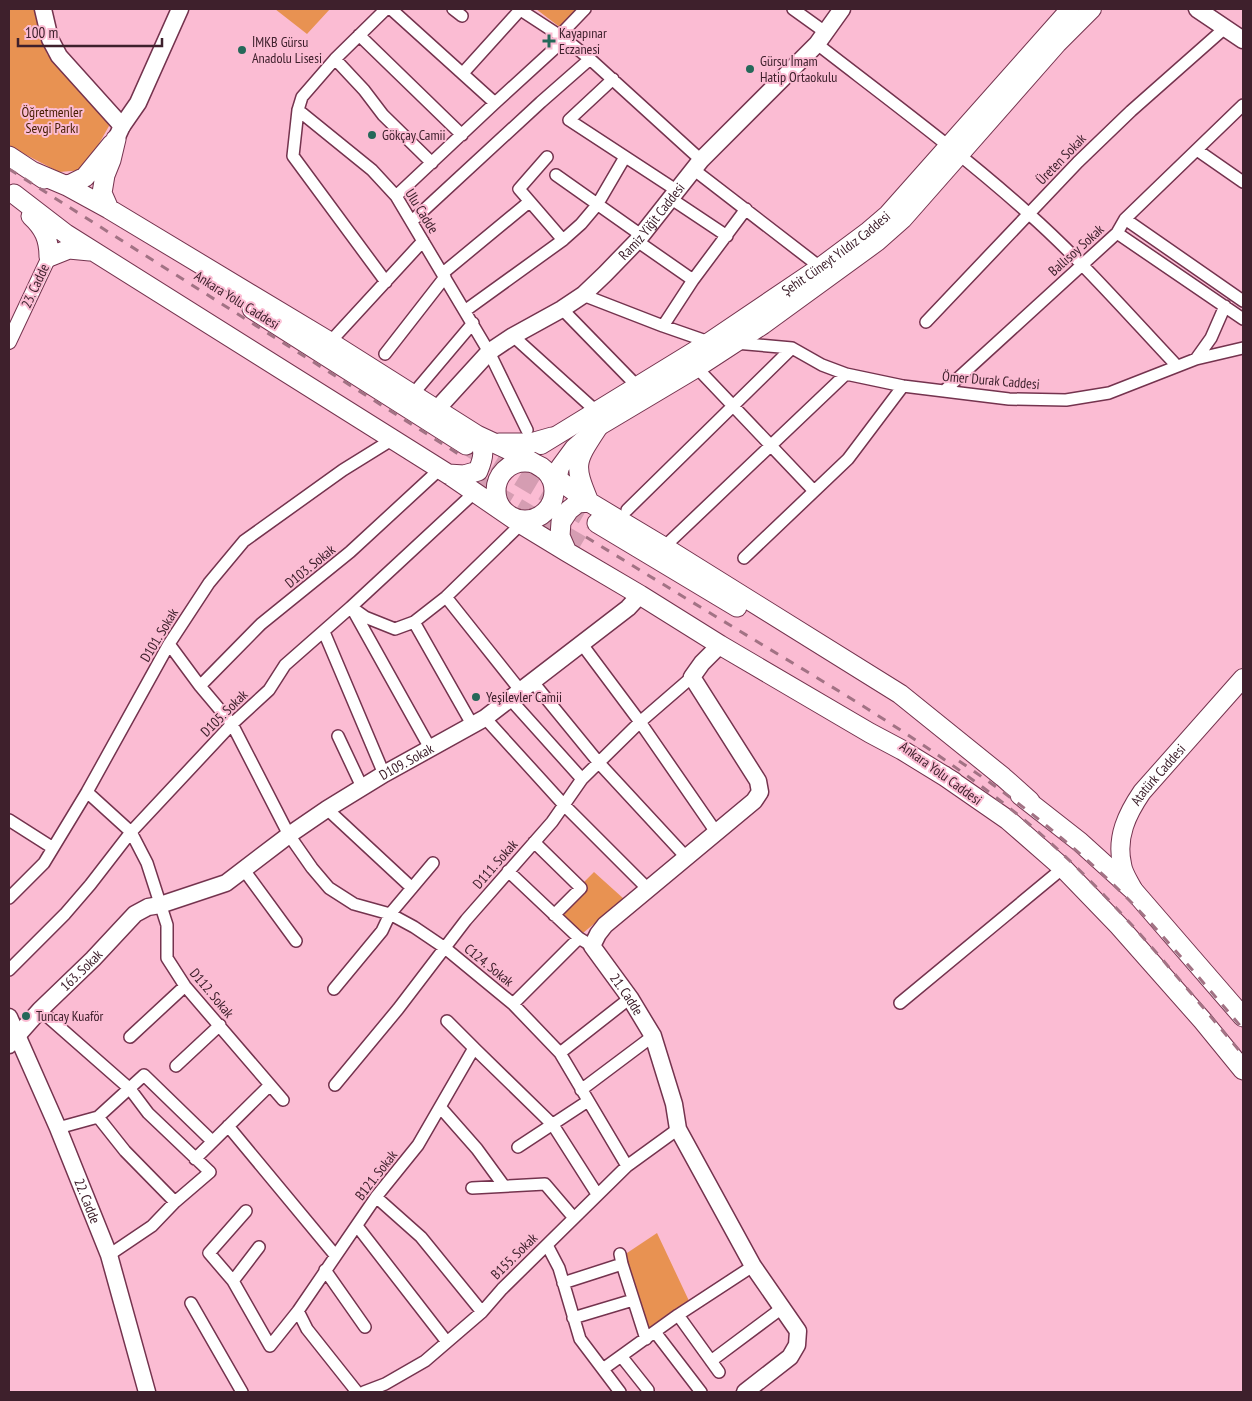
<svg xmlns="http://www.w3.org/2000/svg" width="1252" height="1401" font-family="'PT Sans Narrow',sans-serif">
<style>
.green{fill:#e89252}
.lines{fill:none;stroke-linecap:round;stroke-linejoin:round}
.trunk-tunnel{stroke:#d59db2;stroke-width:19;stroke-dasharray:19 9;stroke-linecap:butt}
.minor-casing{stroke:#74334e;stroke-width:14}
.tertiary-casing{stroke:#74334e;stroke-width:16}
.secondary-casing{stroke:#74334e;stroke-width:19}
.primary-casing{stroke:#74334e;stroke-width:20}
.trunk-casing{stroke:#74334e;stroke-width:21}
.minor{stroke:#fff;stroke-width:11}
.tertiary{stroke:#fff;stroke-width:14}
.secondary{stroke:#fff;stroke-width:16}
.primary{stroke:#fff;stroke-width:18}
.trunk{stroke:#fff;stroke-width:19}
.rail{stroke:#a27284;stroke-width:3;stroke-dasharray:9 9;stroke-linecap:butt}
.poi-dot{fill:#256859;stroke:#fbbcd3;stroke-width:2}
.labels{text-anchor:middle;stroke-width:4;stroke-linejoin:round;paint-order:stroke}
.poi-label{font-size:14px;fill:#3e202c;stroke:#fbbcd3;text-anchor:start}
.park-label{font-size:14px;fill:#451e00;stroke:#fbbcd3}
.street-label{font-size:14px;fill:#3e202c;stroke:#fbbcd3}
</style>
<rect width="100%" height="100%" fill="#fbbcd3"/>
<path class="green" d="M 9,9 L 37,9 L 47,54 L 106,114 L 109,126 L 84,170 L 59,172 L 9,146 Z
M 275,9 L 330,9 L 307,34 Z
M 536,9 L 579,9 L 561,28 Z
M 594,872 L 624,899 L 583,933 L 580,933 L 561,914 L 582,884 Z
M 657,1233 L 690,1303 L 647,1331 L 624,1255 Z"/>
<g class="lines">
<path class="trunk-tunnel" d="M 471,448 L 597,523
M 469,479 L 581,545"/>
<g class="minor-casing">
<path id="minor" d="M 386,9 L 335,59 L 302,97 L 298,110 L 293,156 L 386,282
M 391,9 L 495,103
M 453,9 L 462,16
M 519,9 L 565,39 L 590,59 L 701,160
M 793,9 L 825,32
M 359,35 L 462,135
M 560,35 L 585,9
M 817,44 C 888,99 961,153 1028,213 C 1081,260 1128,314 1176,365
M 335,59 L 364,90 L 383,115 L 432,163
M 463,73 L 520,10
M 613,79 L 569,120 L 676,190
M 298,110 L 372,170 L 396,196 L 489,352 L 527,430
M 1197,150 L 1243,182
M 547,157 L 519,189 L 563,240
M 693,169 L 820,267
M 556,175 L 641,235
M 396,196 L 495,103 L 565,39
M 670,198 L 727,236
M 1125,219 L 1243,301
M 412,221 L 541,102 L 590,59
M 1117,233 L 1243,319
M 637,241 L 693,280
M 443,273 L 529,202
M 583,295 L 663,326 L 709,342
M 562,309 L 636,385
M 466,310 L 563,240 L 581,224 L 597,205 L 625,157
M 926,322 L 1078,162 L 1131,111 L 1226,27
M 663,326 L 693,280 L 746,209
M 513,336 L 596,411
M 330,342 L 423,241
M 735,343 L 792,348 L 822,365 L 846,374 L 903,386 L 1009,399 L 1066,400 L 1109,393 L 1196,359 L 1243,348
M 385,354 L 445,277
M 1196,359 L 1211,338 L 1225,306
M 697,368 L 814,491
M 944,391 L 1117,233 L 1125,219 L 1243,105
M 413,394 L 473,323
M 627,510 L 792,348
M 664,547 L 846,374
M 744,558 L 848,459 L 903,386
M 446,597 L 520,690
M 351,607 L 365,617 L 395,629 L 414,622 L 446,597 L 521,524
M 353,610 L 430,748
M 414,622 L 473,726
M 324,632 L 384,774
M 581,643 L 640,722 L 716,832
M 169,644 L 200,686 L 232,724 L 289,835 L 312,868 L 329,888 L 354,904 L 390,914 L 414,927 L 445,948 L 513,1004 L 560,1053 L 627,1166
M 532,681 L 599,763 L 686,857
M 200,686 L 261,624 L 350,552 L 440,469
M 510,699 L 582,779
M 485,718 L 564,805 L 648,889
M 338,736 L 362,787
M 87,792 L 131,832 L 147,863 L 167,925 L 167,958 L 185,986 L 283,1100
M 327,809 L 412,888
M 9,820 L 53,848
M 534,842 L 581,888 L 554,915
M 244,870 L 296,941
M 508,871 L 579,938 L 592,946
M 9,898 L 44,863 L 87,792 L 169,644 L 209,583 L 244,541 L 343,470 L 393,439
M 9,970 L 65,914 L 90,885 L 131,832 L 232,724 L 269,690 L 285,665 L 351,607 L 475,492
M 334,989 L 382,931 L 390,914 L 433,863
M 900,1003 L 1063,868
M 513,1004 L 579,938
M 40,1010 L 130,1089 L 148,1113 L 210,1172 L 175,1202 L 152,1226 L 109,1255
M 130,1037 L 185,986
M 474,1048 L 553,1125 L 597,1194
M 560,1053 L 630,998
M 176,1066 L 220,1025
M 335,1085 L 398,1009 L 466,920 L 552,822 L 582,779 L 640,722 L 692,677
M 581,1090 L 653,1036
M 440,1107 L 477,1149 L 504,1186
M 98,1117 L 125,1151 L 175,1202
M 228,1126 L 335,1255
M 58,1128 L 98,1117 L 144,1075 L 212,1141
M 518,1147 L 588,1101
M 195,1159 L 270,1085
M 472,1188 L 545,1184 L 574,1218
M 376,1197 L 421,1237 L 482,1312
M 246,1211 L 209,1253 L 233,1281 L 270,1346 L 298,1311 L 376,1197 L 418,1145 L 474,1048 L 447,1021
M 357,1226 L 447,1342
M 547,1245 L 559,1268 L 580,1339 L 620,1392
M 620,1254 L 622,1264 L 646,1339
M 325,1270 L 365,1327
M 233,1281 L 259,1247
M 563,1283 L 622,1264
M 191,1303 L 242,1392
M 298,1311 L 307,1329 L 357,1392
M 678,1315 L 719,1372
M 573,1318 L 633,1300
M 655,1332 L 701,1392
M 621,1356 L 648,1390
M 711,1361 L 782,1308
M 603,1369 L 678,1315 L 753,1266
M 364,1392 L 385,1384 L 425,1361 L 482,1312 L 502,1289 L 627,1166 L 678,1129"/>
</g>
<g class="tertiary-casing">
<path id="tertiary" d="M 9,342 L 49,257"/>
</g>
<g class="secondary-casing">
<g id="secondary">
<path d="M 43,9 L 50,39 L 59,56 L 122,126"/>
<path d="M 1197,9 L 1243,40"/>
<path d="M 116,139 L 122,126 L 138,103 L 180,9"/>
<path id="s1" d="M 437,409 L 489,352 L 513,336 L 562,309 L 583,295 L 605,274 L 637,241 L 701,160 L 817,44 L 842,9"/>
<path id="s2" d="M 720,645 L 702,663 L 692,677 L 758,781 L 760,792 L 754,801 L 605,925 L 598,934 L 592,946 L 630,998 L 653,1036 L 674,1104 L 678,1129 L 753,1266 L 798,1331 L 797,1345 L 790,1357 L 745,1392"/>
<path id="s3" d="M 9,1017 L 58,1128 L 109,1255 L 147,1392"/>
<path id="s4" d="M 9,1045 L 40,1010 L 93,959 L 135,914 L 148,907 L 160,905 L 226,883 L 289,835 L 327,809 L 384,774 L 485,718 L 628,608 L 640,595"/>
</g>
</g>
<g class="primary-casing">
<g id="primary">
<path id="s5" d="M 541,445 L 709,342 L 820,267 L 867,232 L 888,214 L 1070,9"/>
<path d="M 554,493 L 560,467 L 574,448 L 598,427 L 697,368 L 763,325 L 877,242 L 903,219 L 1057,44 L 1092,9"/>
<path id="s6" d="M 1133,889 C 1129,881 1123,873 1122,864 C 1116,837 1127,814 1142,792 L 1243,678"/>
</g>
</g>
<g class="trunk-casing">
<path id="trunk" d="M 9,156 L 44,179
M 34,172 L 67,186 L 109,209 L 330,342 L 477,435 L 524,457 L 542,468 L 589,502 L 664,547 L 900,694 L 1003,777 L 1030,801
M 67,186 L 85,177 L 112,144
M 14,194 L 66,234 L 448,474 L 521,524 L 567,552 L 640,595 L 720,645 L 870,733 L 902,750 L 954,782
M 109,209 L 102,193 L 105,175 L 111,160 L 116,139
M 31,216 C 44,228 49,239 49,257 L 69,249 L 90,251
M 252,309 L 466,445
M 499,443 L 531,443 L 552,437
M496 491a29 29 0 1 1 58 0a29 29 0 1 1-58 0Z
M 448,474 L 464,475 L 478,471 C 484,456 485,451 477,435
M 597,523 L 737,607
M 567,552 L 560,536 L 561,522 L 569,510 L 578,503 L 589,502 C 573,464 575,462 598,427
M 943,775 L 1008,820 L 1063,868 L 1119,926 L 1203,1021 L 1243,1070
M 1020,795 L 1080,842 L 1133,890 L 1243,1017"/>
</g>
<use href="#minor" class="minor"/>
<use href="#tertiary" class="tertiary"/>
<use href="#secondary" class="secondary"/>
<use href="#primary" class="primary"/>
<use href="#trunk" class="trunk"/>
<path class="rail" d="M 9,169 L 460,455
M 586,537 C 656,580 726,623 796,665 C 872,711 948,758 1017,814 C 1103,884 1172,971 1243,1055
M 959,761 C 1021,803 1080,850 1132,903 C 1171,944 1207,987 1243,1029"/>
</g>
<g class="poi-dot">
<path d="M546.5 33.5h5v5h5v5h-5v5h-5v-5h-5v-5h5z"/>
<circle cx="242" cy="50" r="5"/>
<circle cx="750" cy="69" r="5"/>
<circle cx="372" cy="135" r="5"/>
<circle cx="476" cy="697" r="5"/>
<circle cx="26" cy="1016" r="5"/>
</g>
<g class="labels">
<g class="poi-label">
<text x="559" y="38">Kayapınar<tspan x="559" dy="16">Eczanesi</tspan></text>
<text x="252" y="47">İMKB Gürsu<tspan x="252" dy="16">Anadolu Lisesi</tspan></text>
<text x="760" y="66">Gürsu İmam<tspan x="760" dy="16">Hatip Ortaokulu</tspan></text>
<text x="382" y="140">Gökçay Camii</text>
<text x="486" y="702">Yeşilevler Camii</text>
<text x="36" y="1021">Tuncay Kuaför</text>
</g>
<g class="park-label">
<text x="52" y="117">Öğretmenler<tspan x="52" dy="16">Sevgi Parkı</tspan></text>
</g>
<g class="street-label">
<text transform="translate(1061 159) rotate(-46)" y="5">Üreten Sokak</text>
<text transform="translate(422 211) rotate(58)" y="5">Ulu Cadde</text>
<text dy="5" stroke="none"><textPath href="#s1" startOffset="288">Ramiz Yiğit Caddesi</textPath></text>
<text transform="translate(1076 250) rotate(-42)" y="5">Ballısoy Sokak</text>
<text dy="5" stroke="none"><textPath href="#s5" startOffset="352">Şehit Cüneyt Yıldız Caddesi</textPath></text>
<text transform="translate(35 286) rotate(-65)" y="5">23. Cadde</text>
<text transform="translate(237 300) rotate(32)" y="5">Ankara Yolu Caddesi</text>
<text transform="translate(991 380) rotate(5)" y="5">Ömer Durak Caddesi</text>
<text transform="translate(310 566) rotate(-39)" y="5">D103. Sokak</text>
<text transform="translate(159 635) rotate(-59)" y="5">D101. Sokak</text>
<text transform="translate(224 713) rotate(-45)" y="5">D105. Sokak</text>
<text dy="5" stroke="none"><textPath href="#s4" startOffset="496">D109. Sokak</textPath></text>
<text transform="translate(941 773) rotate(36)" y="5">Ankara Yolu Caddesi</text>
<text dy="5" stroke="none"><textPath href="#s6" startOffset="128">Atatürk Caddesi</textPath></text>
<text transform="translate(495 864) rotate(-49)" y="5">D111. Sokak</text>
<text transform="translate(489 965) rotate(39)" y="5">C124. Sokak</text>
<text dy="5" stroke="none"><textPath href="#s4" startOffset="104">163. Sokak</textPath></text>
<text transform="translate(212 993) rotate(50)" y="5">D112. Sokak</text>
<text dy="5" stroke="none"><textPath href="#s2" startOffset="466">21. Cadde</textPath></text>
<text transform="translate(376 1175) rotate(-52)" y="5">B121. Sokak</text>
<text dy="5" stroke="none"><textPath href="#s3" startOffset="200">22. Cadde</textPath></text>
<text transform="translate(514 1256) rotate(-45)" y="5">B155. Sokak</text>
</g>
</g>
<rect width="1252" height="1401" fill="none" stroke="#3e202c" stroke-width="20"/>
<path d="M18 38v8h144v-8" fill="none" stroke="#3e202c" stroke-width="2.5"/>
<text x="25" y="38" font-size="15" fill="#3e202c" stroke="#fbbcd3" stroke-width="4" paint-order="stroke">100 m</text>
</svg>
